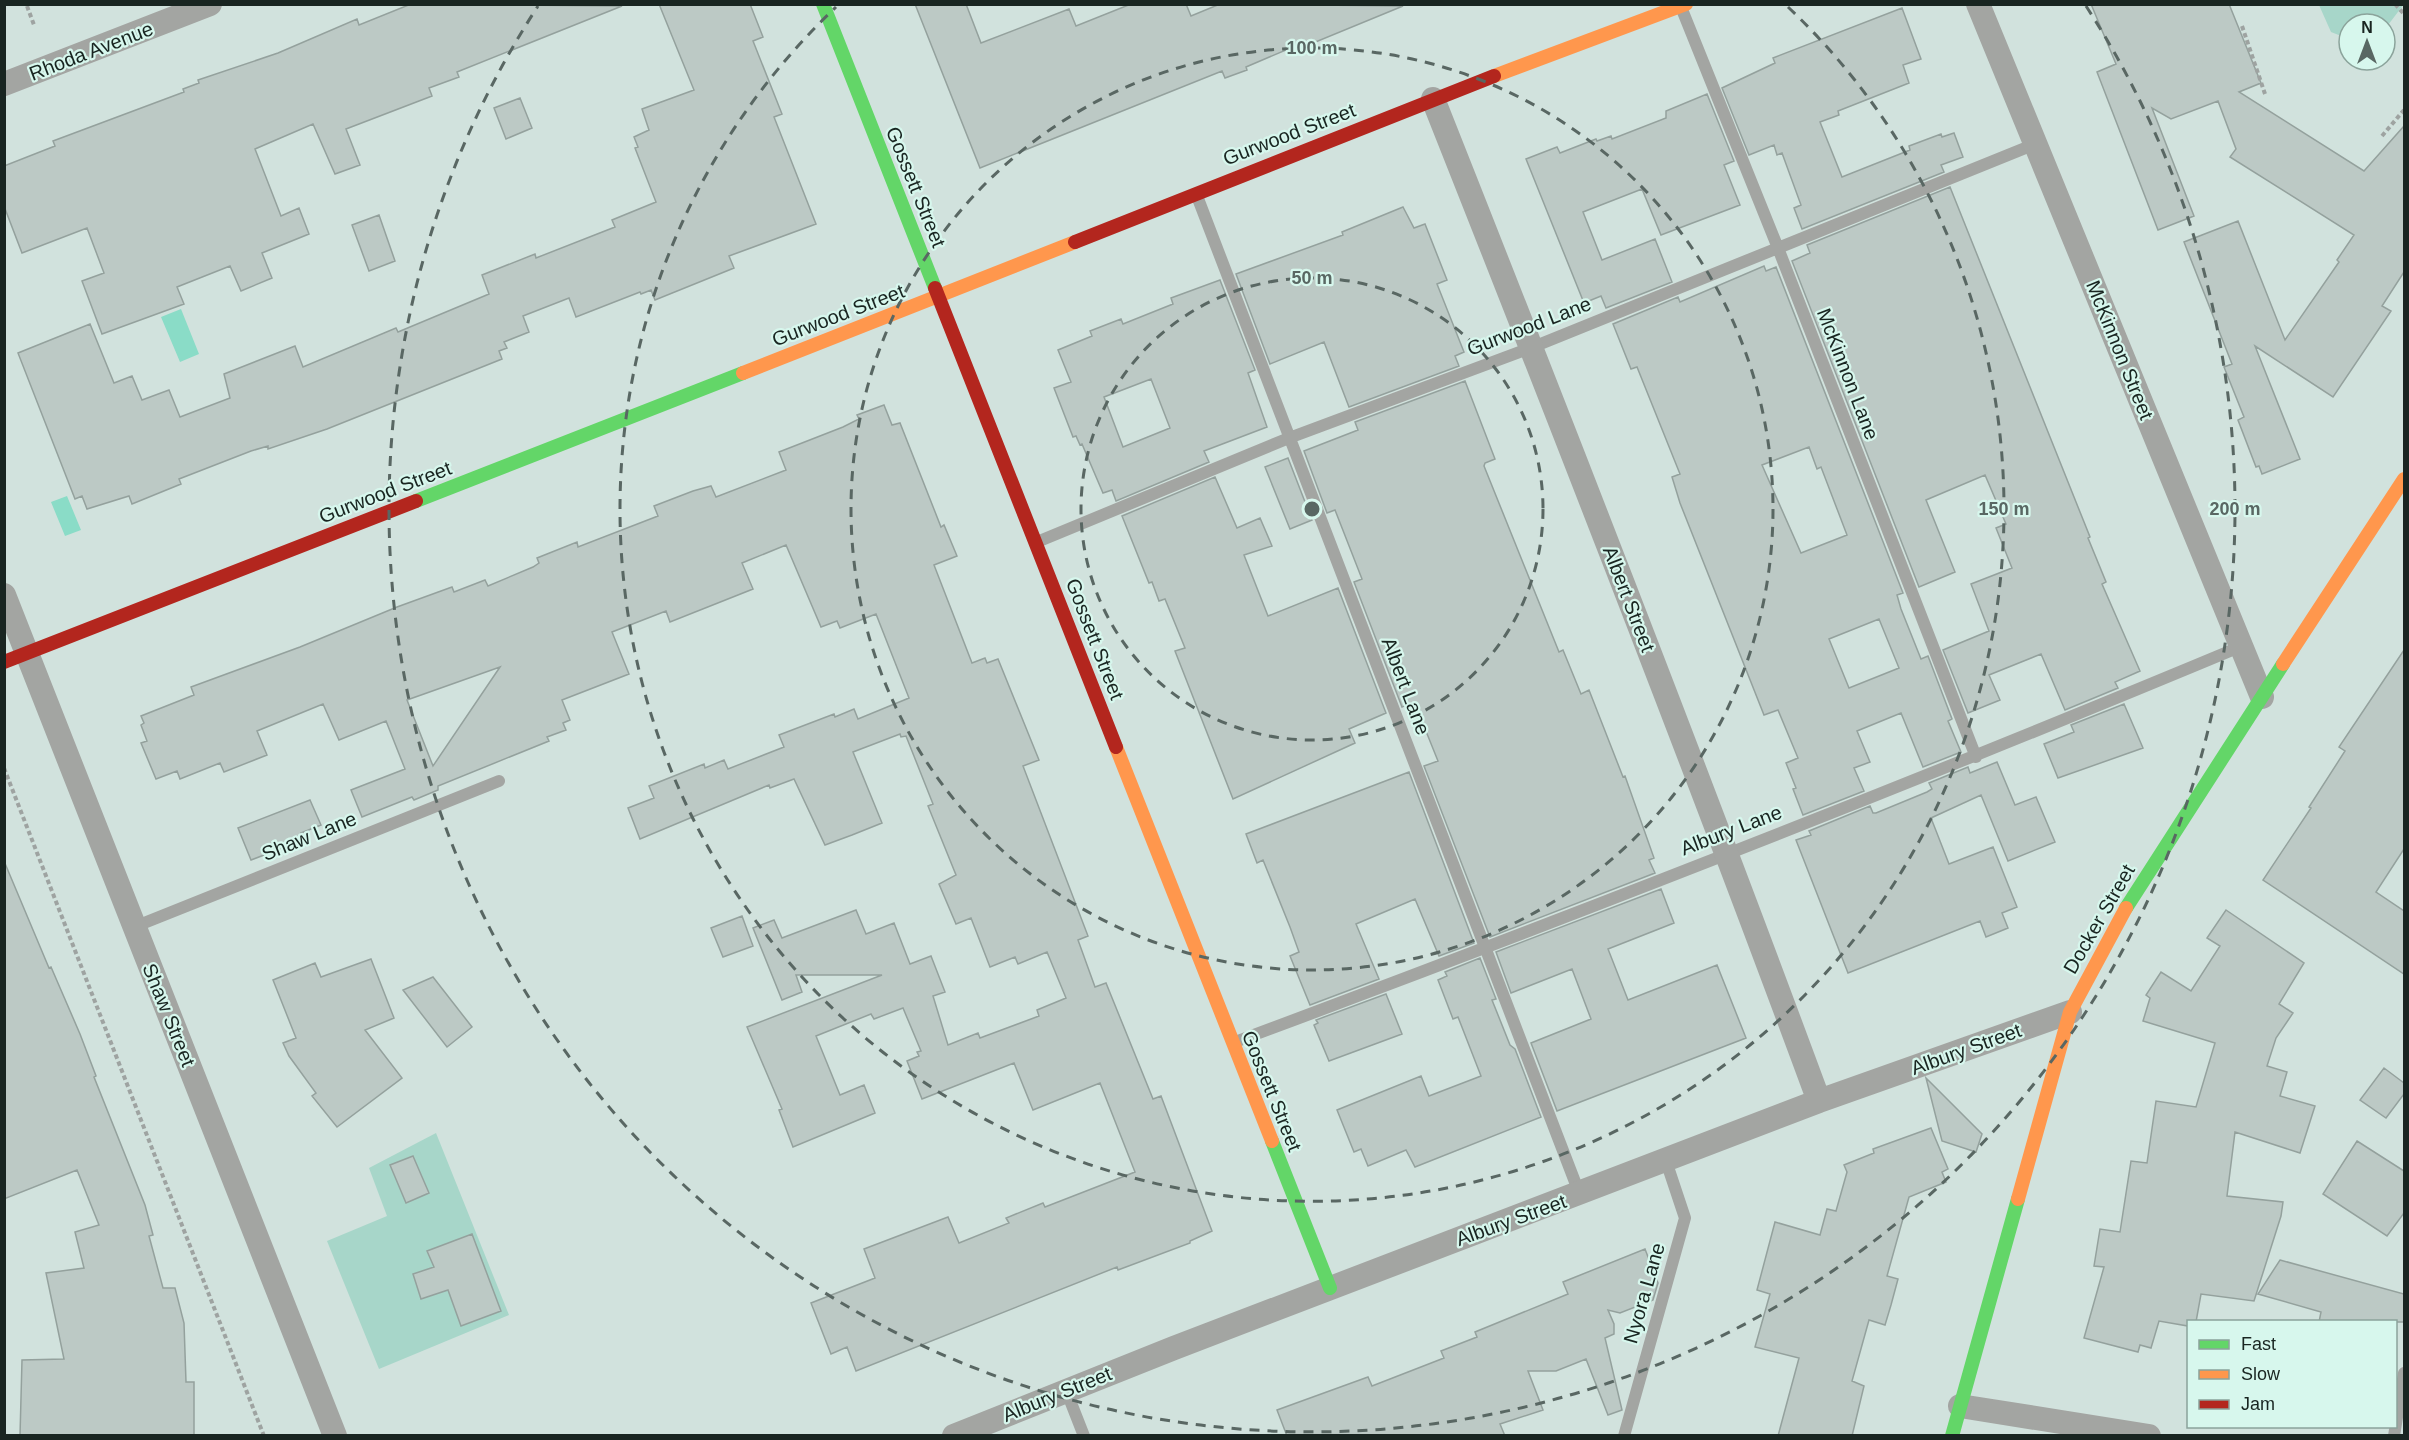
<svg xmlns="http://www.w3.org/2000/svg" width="2409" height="1440" font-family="Arial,sans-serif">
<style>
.green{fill:#a7d6c9}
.water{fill:#8adcc7}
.building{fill:#bcc9c5;stroke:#94a19d;stroke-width:1.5;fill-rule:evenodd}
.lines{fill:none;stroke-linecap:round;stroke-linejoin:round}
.path{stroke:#9ea3a1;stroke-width:4;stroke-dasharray:4.5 3;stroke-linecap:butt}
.lane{stroke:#a3a5a2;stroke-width:12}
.street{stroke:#a3a5a2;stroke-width:24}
.fast{stroke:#63d668;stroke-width:14}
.slow{stroke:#ff974d;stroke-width:14}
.jam{stroke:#b3261e;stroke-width:14}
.ring{fill:none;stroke:#596763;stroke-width:3;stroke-dasharray:10 8}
.labels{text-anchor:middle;stroke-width:4.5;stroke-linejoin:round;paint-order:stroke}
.street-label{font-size:20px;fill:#192521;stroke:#d7f7ed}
.centre{fill:#596763;stroke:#d7f7ed;stroke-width:3}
.ring-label{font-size:18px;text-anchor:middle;font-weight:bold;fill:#596763;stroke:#d7f7ed;stroke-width:4.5;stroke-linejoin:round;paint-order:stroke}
</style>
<rect width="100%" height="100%" fill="#d1e2dd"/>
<path class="green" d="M 2404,4 L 2385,29 L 2385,24 L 2349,24 L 2349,39 L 2331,32 L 2319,5 Z
M 436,1133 L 509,1315 L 379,1369 L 327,1241 L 387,1216 L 369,1168 Z"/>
<path class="water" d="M 181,309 L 199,354 L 180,362 L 161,317 Z
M 67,496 L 81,530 L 65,536 L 51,502 Z"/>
<path class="building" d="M 411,4 L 622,6 L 457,72 L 459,77 L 429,88 L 432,96 L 346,129 L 360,165 L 335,174 L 313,124 L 255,149 L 281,216 L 299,208 L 309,234 L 262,253 L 272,278 L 241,291 L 230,266 L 177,287 L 184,304 L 102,334 L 82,281 L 104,273 L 87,228 L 22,253 L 4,206 L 4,166 L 55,146 L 53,141 L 184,92 L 183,89 L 199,83 L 198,80 L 278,53 L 357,19 L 359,25 Z
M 659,4 L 750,4 L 763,37 L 753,41 L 782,114 L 774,117 L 816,224 L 729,256 L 734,268 L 655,300 L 651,290 L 641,294 L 640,292 L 576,317 L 569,298 L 523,316 L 529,332 L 504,342 L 507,348 L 499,351 L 502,359 L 327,429 L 268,449 L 268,446 L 251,451 L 179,479 L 181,484 L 132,504 L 129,496 L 87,509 L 82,496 L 75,499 L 18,353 L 90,324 L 114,383 L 132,376 L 142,400 L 169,390 L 180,417 L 230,398 L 224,374 L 295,346 L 303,367 L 396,328 L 398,332 L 489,294 L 482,275 L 535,254 L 536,258 L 615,227 L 612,220 L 656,202 L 635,148 L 638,147 L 634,137 L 649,130 L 642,109 L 694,90 Z
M 915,4 L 966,4 L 981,43 L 1069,9 L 1076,26 L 1131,4 L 1186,4 L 1191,16 L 1220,4 L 1403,6 L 1301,48 L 1300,44 L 1246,67 L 1247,70 L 1225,78 L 1222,71 L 980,168 Z
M 2091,4 L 2229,4 L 2261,83 L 2239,92 L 2364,171 L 2404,126 L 2404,272 L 2382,306 L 2391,311 L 2333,397 L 2255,346 L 2300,459 L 2262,474 L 2259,466 L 2256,467 L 2238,420 L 2244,417 L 2224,367 L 2232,364 L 2184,242 L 2238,221 L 2285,340 L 2339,262 L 2337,260 L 2354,235 L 2230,157 L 2236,149 L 2218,101 L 2171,119 L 2152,108 L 2194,216 L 2158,230 L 2097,72 L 2116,64 Z
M 1902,8 L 1921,59 L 1903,65 L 1909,83 L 1838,111 L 1839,115 L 1820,122 L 1842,177 L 1910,150 L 1909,146 L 1941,134 L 1942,137 L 1954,133 L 1963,157 L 1941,165 L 1944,172 L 1802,229 L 1794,208 L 1801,205 L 1782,153 L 1777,155 L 1774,145 L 1749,155 L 1722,88 L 1775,63 L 1773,58 Z
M 1707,94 L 1734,161 L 1724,165 L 1740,205 L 1661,235 L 1642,189 L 1583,212 L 1602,260 L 1655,239 L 1672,282 L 1606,308 L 1601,296 L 1584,303 L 1526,159 L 1557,147 L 1560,153 L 1596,139 L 1597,141 L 1611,136 L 1612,139 L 1666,118 L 1666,111 Z
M 520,98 L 532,128 L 506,139 L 494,108 Z
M 1950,187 L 2090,537 L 2088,538 L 2106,582 L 2102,584 L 2140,671 L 2115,682 L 2118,688 L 2065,710 L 2041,654 L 1989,675 L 2000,700 L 1968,713 L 1943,650 L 1989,631 L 1971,584 L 2012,568 L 1996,528 L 2006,524 L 1985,475 L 1926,500 L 1955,572 L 1919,587 L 1792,261 L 1810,253 L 1807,245 Z
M 1403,207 L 1414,228 L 1425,224 L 1447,280 L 1437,284 L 1464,352 L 1455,356 L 1459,366 L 1349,407 L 1324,342 L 1270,364 L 1236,274 L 1343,235 L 1342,232 Z
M 379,215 L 395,261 L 369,271 L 352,225 Z
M 1764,266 L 1766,271 L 1776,267 L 1903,593 L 1897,595 L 1901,609 L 1921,659 L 1928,656 L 1952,719 L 1948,721 L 1961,752 L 1923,767 L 1901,713 L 1857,731 L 1870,762 L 1854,768 L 1864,791 L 1803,815 L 1793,789 L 1796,788 L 1786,763 L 1798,758 L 1778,710 L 1764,715 L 1680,503 L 1672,477 L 1680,474 L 1637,367 L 1631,369 L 1613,324 L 1678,297 L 1680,302 ZM 1809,447 L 1817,469 L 1821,467 L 1847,535 L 1801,553 L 1762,465 ZM 1879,619 L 1899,668 L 1849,688 L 1829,639 Z
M 1220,280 L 1255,370 L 1248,373 L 1267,427 L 1204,451 L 1209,462 L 1116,501 L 1112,490 L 1103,493 L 1082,444 L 1080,445 L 1076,436 L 1073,437 L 1054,388 L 1071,382 L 1058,350 L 1092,336 L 1090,331 L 1121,319 L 1123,324 L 1173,304 L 1171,298 ZM 1151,379 L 1170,428 L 1123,447 L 1104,397 Z
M 1465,381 L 1495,459 L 1485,463 L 1484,466 L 1559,652 L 1563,650 L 1581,694 L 1589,690 L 1623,777 L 1625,776 L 1654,858 L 1649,860 L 1655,873 L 1490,937 L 1424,766 L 1438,761 L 1415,704 L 1411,703 L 1402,707 L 1354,582 L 1362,579 L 1335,510 L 1327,513 L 1304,451 L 1358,430 L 1355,422 Z
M 884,405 L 892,425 L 900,423 L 941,527 L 944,525 L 957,556 L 934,565 L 972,663 L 985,658 L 987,663 L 998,659 L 1039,760 L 1023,766 L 1088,936 L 1078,940 L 1095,987 L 1106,983 L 1153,1099 L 1161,1096 L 1212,1231 L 1190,1241 L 1190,1243 L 1118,1270 L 1117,1267 L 856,1371 L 847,1347 L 831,1354 L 811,1303 L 875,1278 L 864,1249 L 948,1217 L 959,1243 L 1009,1223 L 1006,1218 L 1043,1203 L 1045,1207 L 1135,1172 L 1100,1083 L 1033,1110 L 1014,1063 L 922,1099 L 907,1061 L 919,1056 L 917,1052 L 921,1051 L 903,1008 L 874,1019 L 871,1014 L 816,1036 L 840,1095 L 864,1085 L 875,1113 L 793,1147 L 779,1110 L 782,1109 L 747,1027 L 882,975 L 796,975 L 802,992 L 782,1000 L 753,928 L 774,920 L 782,938 L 856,910 L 866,934 L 894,923 L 910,964 L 931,956 L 945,992 L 933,996 L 948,1045 L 978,1033 L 980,1038 L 1039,1016 L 1037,1010 L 1066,998 L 1047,952 L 1018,964 L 1015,957 L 990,967 L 971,918 L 956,924 L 939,884 L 956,875 L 928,806 L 933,804 L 906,736 L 901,737 L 900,734 L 853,752 L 882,823 L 852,835 L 825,845 L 794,779 L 770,788 L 769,785 L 640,839 L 628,808 L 654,798 L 649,786 L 704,764 L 705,768 L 724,760 L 728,769 L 784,747 L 779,735 L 834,714 L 835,717 L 854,709 L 858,719 L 909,698 L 876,614 L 840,628 L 837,621 L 821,627 L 786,545 L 742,563 L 753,589 L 670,622 L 666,611 L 612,632 L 629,674 L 562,700 L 570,720 L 563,723 L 566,730 L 547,737 L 549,741 L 438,786 L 438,790 L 414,800 L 412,797 L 362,817 L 351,790 L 405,769 L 386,721 L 339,740 L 323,704 L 257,731 L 267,755 L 224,772 L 220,763 L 180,779 L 177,771 L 156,779 L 141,743 L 147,741 L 141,725 L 144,723 L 141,716 L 194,695 L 191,687 L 300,647 L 397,607 L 452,587 L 454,592 L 485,580 L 488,586 L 533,567 L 539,563 L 537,558 L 577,542 L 578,547 L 658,516 L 654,506 L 693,491 L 711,486 L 716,497 L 786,470 L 779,452 L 843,427 L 859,419 L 857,415 ZM 500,667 L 433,766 L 407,700 Z
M 1288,458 L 1312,520 L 1290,529 L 1265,467 Z
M 1215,477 L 1237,528 L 1260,518 L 1272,546 L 1244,555 L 1268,616 L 1338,588 L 1386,713 L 1349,729 L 1355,743 L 1233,799 L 1175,651 L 1185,648 L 1165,599 L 1159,601 L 1152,582 L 1149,583 L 1122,516 Z
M 2404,650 L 2404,849 L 2376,892 L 2404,911 L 2404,974 L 2263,880 L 2311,808 L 2309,807 L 2345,751 L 2339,747 Z
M 2124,704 L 2143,748 L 2058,778 L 2044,744 L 2074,732 L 2071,725 Z
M 1997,762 L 2015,805 L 2036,797 L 2055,842 L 2008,861 L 1981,795 L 1931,818 L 1949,864 L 1993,847 L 2017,907 L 2002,913 L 2008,928 L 1986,937 L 1980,921 L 1848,973 L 1796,840 L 1811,835 L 1809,831 L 1870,806 L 1873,813 L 1876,813 L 1927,792 L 1932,789 L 1929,783 L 1968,767 L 1970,773 Z
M 1409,772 L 1474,943 L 1439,956 L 1415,899 L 1356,924 L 1379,979 L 1310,1005 L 1290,956 L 1299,952 L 1290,927 L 1263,860 L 1257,863 L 1246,834 Z
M 310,800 L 321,825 L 301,833 L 303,840 L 251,860 L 238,828 Z
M 4,861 L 49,968 L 51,967 L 80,1034 L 96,1076 L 94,1077 L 145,1205 L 153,1235 L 149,1236 L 163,1288 L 175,1288 L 184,1323 L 186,1382 L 194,1382 L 194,1436 L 20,1436 L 22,1360 L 64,1359 L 46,1273 L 84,1268 L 75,1232 L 99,1225 L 77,1170 L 4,1199 Z
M 1661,889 L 1674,923 L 1608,949 L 1628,1000 L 1717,965 L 1746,1038 L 1557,1111 L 1531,1043 L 1591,1019 L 1572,969 L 1511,993 L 1496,952 Z
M 2226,910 L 2304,963 L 2279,1004 L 2293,1013 L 2276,1038 L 2267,1066 L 2287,1072 L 2280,1096 L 2315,1106 L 2300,1153 L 2235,1132 L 2227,1196 L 2283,1202 L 2281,1216 L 2254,1301 L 2201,1294 L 2196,1322 L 2188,1322 L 2188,1326 L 2159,1321 L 2151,1348 L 2140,1345 L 2138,1352 L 2084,1338 L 2104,1267 L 2094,1266 L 2100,1229 L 2120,1232 L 2131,1161 L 2147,1163 L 2156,1101 L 2196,1107 L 2215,1043 L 2143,1021 L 2150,998 L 2146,995 L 2161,972 L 2191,991 L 2220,946 L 2207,938 Z
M 742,916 L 753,946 L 723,957 L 711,928 Z
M 1480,958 L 1496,999 L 1492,1000 L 1510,1045 L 1515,1049 L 1541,1117 L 1415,1167 L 1406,1150 L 1368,1166 L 1361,1149 L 1354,1152 L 1337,1110 L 1421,1076 L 1429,1096 L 1481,1076 L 1458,1017 L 1453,1019 L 1438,980 L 1447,976 L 1445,972 Z
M 371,959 L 394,1018 L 365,1030 L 402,1078 L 337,1127 L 312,1096 L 316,1093 L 289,1056 L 283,1043 L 296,1038 L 273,980 L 315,963 L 321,977 Z
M 433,977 L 472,1027 L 447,1047 L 403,990 Z
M 1386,994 L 1402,1034 L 1329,1061 L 1314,1025 L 1318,1023 L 1316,1020 Z
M 2384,1068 L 2404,1083 L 2404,1094 L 2386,1118 L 2360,1100 Z
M 1926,1078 L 1982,1134 L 1976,1152 L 1942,1141 Z
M 1931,1128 L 1948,1169 L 1942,1172 L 1946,1182 L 1909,1197 L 1887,1276 L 1898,1279 L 1891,1305 L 1885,1325 L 1869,1320 L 1852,1381 L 1864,1386 L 1852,1436 L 1778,1436 L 1799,1358 L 1755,1347 L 1770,1294 L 1757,1290 L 1775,1222 L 1820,1235 L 1827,1209 L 1836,1211 L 1847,1172 L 1844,1165 L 1874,1153 L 1873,1149 Z
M 2357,1141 L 2404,1171 L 2404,1213 L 2387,1236 L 2323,1194 Z
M 413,1156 L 429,1193 L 406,1203 L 390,1165 Z
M 472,1234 L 501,1311 L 461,1326 L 448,1290 L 421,1299 L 413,1274 L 434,1267 L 427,1251 Z
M 1645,1249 L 1658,1283 L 1653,1300 L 1620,1313 L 1608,1310 L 1614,1324 L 1614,1334 L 1605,1338 L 1622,1410 L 1608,1415 L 1586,1359 L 1556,1371 L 1528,1371 L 1543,1410 L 1500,1424 L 1505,1436 L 1287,1436 L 1277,1410 L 1368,1377 L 1372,1386 L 1444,1358 L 1441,1351 L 1477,1337 L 1475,1332 L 1568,1294 L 1563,1282 Z
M 2280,1260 L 2404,1294 L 2404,1322 L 2319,1322 L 2321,1312 L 2258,1294 Z"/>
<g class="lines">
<path class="path" d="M 2395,4 L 2404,14
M 27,6 L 34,25
M 2242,26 L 2265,94
M 2382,136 L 2404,110
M 4,768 L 264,1436"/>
<path class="lane" d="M 1681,7 L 1778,248 L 1976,757
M 1197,196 L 1580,1195
M 1037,542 L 1289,438 L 1533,347 L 2035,144
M 134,927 L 499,781
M 1235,1042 C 1573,916 1909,785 2242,646
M 1066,1390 L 1084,1436
M 1624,1436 L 1685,1218 L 1666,1161
M 2394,1436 L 2404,1373"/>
<path class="street" d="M 1978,4 L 2262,697
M 4,84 L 210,4
M 1433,99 C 1565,432 1695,765 1819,1101
M 4,595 L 335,1436
M 1960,1406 L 2149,1436
M 954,1436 L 1174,1348 L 1819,1101 L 2070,1012"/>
<path class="fast" d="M 823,4 L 935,288
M 416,501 L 743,373
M 2126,908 L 2283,664
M 1272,1141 L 1330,1288
M 1952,1436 L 2018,1199"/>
<path class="slow" d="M 1494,76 L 1686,4
M 743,373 L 1075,242
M 2283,664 L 2404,479
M 1116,747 L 1272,1141
M 2018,1199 L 2070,1012 L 2126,908"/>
<path class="jam" d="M 1075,242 L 1494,76
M 935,288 L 1116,747
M 4,662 L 416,501"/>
</g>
<g class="ring">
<circle cx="1312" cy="509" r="231"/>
<circle cx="1312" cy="509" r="461"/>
<path d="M1788 7A692 692 0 1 1 836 7"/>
<path d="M2086 6A923 923 0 1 1 538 6"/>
</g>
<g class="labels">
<g class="street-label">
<text transform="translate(91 51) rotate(-21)" y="7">Rhoda Avenue</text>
<text transform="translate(1289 134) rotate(-21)" y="7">Gurwood Street</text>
<text transform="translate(916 187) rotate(68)" y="7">Gossett Street</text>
<text transform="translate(838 315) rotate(-21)" y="7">Gurwood Street</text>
<text transform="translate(1529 326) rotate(-21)" y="7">Gurwood Lane</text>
<text transform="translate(2120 350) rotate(68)" y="7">McKinnon Street</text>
<text transform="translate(1848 374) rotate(69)" y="7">McKinnon Lane</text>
<text transform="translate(385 492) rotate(-21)" y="7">Gurwood Street</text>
<text transform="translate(1629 599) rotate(69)" y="7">Albert Street</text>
<text transform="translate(1095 639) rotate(69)" y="7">Gossett Street</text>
<text transform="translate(1406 686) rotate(69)" y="7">Albert Lane</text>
<text transform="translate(1731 830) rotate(-21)" y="7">Albury Lane</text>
<text transform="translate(309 836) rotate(-22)" y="7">Shaw Lane</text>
<text transform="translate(2099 919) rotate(-60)" y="7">Docker Street</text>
<text transform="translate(169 1015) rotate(68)" y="7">Shaw Street</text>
<text transform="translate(1966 1049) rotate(-20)" y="7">Albury Street</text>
<text transform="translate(1272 1091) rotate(68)" y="7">Gossett Street</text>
<text transform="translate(1511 1220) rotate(-20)" y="7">Albury Street</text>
<text transform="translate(1644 1293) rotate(-74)" y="7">Nyora Lane</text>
<text transform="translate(1057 1394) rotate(-22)" y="7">Albury Street</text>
</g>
</g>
<circle cx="1312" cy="509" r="9" class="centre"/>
<g class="ring-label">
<text x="1312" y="54">100 m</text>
<text x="1312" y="284">50 m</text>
<text x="2004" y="515">150 m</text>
<text x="2235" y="515">200 m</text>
</g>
<rect width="2409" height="1440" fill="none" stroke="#192521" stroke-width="12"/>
<rect x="2187" y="1320" width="210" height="108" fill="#d7f7ed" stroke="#8ba39b" stroke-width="1.5"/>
<rect x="2199" y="1340" width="30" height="9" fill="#63d668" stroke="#8ba39b" stroke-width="1.5"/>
<text x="2241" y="1350" font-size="18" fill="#192521">Fast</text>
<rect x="2199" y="1370" width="30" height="9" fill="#ff974d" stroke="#8ba39b" stroke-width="1.5"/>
<text x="2241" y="1380" font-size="18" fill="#192521">Slow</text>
<rect x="2199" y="1400" width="30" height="9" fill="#b3261e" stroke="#8ba39b" stroke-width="1.5"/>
<text x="2241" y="1410" font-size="18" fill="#192521">Jam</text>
<g transform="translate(2367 42)"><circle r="28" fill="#d7f7ed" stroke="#8ba39b" stroke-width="1.5"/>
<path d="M0-4.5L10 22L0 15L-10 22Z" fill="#596763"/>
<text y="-9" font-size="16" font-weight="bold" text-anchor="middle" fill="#192521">N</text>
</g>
</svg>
